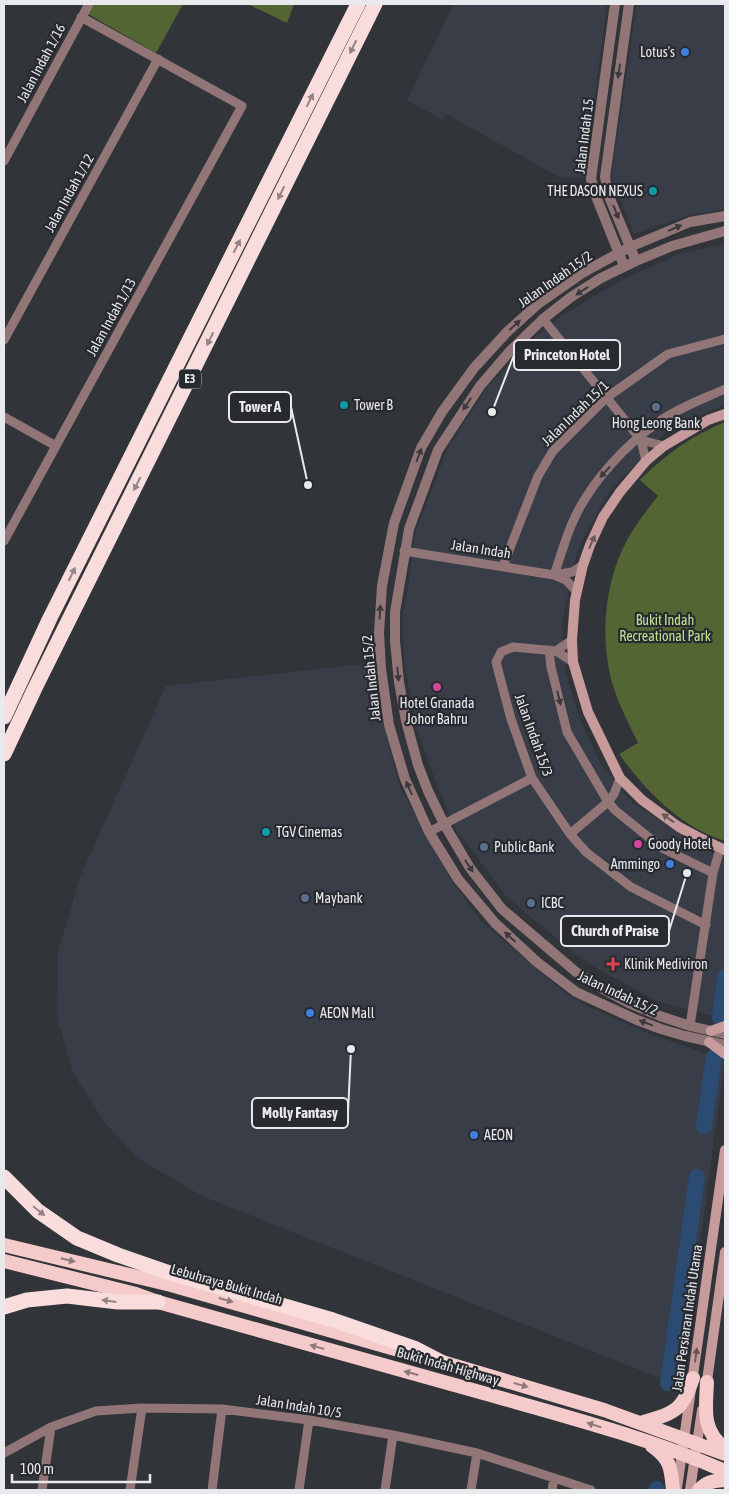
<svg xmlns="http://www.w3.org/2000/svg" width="729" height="1494" font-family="'Asap Condensed',sans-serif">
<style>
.built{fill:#383d48}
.green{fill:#546534}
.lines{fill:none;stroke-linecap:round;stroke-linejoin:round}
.river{stroke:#2c4b73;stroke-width:16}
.minor{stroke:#927677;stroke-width:9}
.tertiary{stroke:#927677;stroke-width:10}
.secondary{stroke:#c79b9c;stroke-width:10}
.trunk{stroke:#f4caca;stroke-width:14}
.motorway{stroke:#f9dddd;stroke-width:15}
.oneway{fill:#908486}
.oneway2{fill:#3c393d}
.oneway3{fill:#67575b}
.oneway4{fill:#8e7a7c}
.shop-dot{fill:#3f7fe0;stroke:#272a2f;stroke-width:2}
.culture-dot{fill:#0f9aa8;stroke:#272a2f;stroke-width:2}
.service-dot{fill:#5c6f8a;stroke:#272a2f;stroke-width:2}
.hotel-dot{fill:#d1479c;stroke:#272a2f;stroke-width:2}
.health-dot{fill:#e0444e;stroke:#272a2f;stroke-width:2}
.labels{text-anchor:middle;stroke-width:4.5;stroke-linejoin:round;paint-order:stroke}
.shield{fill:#272a2f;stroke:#adb0b3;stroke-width:1}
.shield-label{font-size:12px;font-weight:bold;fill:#e7e9ec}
.poi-label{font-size:14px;fill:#e7e9ec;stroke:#272a2f;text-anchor:start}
.street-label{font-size:14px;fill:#e7e9ec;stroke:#272a2f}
.park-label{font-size:14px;fill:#c3e092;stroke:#272a2f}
.leader{fill:none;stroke:#e7e9ec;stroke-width:2}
.callout-dot{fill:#e7e9ec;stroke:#272a2f;stroke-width:2}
.callout{fill:#272a2f;stroke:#e7e9ec;stroke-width:2}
.callout-label{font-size:15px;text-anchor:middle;font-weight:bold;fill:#e7e9ec}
</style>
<rect width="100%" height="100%" fill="#313439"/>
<path class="built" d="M 454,4 L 607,4 L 584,178 L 559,177 L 446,114 L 443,120 L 407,100 Z
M 637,4 L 725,4 L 725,209 L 688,216 L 634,234 L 611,177 Z
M 725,244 L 725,404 L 666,432 L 608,493 L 577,552 L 562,622 L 566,673 L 580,720 L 602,766 L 633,803 L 707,850 L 725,858 L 725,1019 L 659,1002 L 601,971 L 576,955 L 506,896 L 455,828 L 439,790 L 417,730 L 405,667 L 402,623 L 414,546 L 414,536 L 448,448 L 489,385 L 533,339 L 561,316 L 618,282 L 679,254 Z
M 373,663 L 376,696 L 400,788 L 449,876 L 482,922 L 567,994 L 585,1005 L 647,1033 L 725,1060 L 680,1386 L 202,1196 L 139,1159 L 105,1123 L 73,1073 L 57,1017 L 58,953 L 80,877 L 166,686 Z"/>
<path class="green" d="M 94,4 L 183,4 L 156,53 L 88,14 Z
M 248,4 L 294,4 L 287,23 Z
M 725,422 L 725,841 C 680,827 646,791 619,754 L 638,743 C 628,722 617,701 611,679 C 600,634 605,581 627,540 C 636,524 647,510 658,496 L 640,480 C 666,454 691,436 725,422 Z"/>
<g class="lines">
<path class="river" d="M 720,1017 L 725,977
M 704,1126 L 714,1057
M 668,1383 L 697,1177
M 656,1490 L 657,1489"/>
<path class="minor" d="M 4,161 L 89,4
M 543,319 L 641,440 L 646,461
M 4,340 L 158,59
M 4,417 L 56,446
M 641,440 L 664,446
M 4,541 L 242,106 L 81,17
M 404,551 L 554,575 L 566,580 L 576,591
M 503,566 L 538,476 L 553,451 L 606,398 L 668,354 L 725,339
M 554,575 C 561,556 566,535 575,517 C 592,481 627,443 660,421 C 680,407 703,399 725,389
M 554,575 L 572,572 L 583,565
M 549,650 L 551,667 L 567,732 L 608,802 L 616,811 L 662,848 L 713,873
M 556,651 L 572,640
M 573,662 L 556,651 L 513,647 L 501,652 L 496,662 L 511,719 L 532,778 L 570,834 L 586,852 L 631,887 L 706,925
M 429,832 L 532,778
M 570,834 L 608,802 L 614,794 L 620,778
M 690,1026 L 713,873 L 720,849
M 4,1453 L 51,1427 L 96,1411 L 142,1408 L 222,1409 L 309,1420 L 393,1435 L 477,1453 L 591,1490
M 42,1490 L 51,1427
M 130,1490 L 142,1408
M 212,1490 L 222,1409
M 299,1490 L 309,1420
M 385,1490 L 393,1435
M 471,1490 L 477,1453
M 552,1490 L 554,1478"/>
<path class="tertiary" d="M 615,4 L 591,179 L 597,199 L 624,266
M 629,4 L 605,177 L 608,194 L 636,261
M 725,216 L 690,222 L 630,247 L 584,272 L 538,304 L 507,332 L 474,368 L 442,412 L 421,448 L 394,523 L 382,586 L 379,633 L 381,669 L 389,725 L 405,779 L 429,832 L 458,879 L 495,923 L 537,962 L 576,992 L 637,1020 L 661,1029 L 685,1036 L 725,1045
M 725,231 L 672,246 L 636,261 L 601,278 L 571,297 L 543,319 L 510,351 L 480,386 L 438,450 L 409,529 L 395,612 L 395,641 L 399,682 L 406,721 L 418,765 L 428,791 L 444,824 L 470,868 L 502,909 L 576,972 L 603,989 L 631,1004 L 660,1016 L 690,1026 L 725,1034"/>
<path class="secondary" d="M 725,414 L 708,420 L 664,446 L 646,461 L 620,492 L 603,517 L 590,545 L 583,565 L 575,600 L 572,640 L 573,662 L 588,712 L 620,778 L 642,800 L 679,827 L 698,837 L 725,850
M 711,1031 L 725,1026
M 709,1042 L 725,1054
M 706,1388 L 725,1252
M 677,1488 L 725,1150
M 690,1490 L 702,1410"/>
<path class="trunk" d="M 4,1245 L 171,1285 L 409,1353
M 4,1261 L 136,1294 L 158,1302 C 270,1334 382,1364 494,1396 C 572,1418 651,1439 725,1471
M 432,1359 L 604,1410 L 725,1454
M 707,1382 C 706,1408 701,1431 725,1448
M 641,1423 C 655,1418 675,1415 683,1401 C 688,1394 690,1386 693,1378
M 652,1446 C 671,1459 671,1469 673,1490
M 699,1490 C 707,1481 714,1481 725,1480"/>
<path class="motorway" d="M 4,717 L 50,618 L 358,4
M 4,754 L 35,688 L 375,4
M 4,1177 L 38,1211 L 77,1238 L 118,1255 L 167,1272 L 333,1320 L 414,1348 L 441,1362
M 4,1307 L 27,1300 L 67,1296 L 118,1302 L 158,1302"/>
</g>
<defs><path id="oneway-solid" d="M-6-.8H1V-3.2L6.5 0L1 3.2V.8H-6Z" transform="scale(1.25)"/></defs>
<g class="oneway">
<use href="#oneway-solid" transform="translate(353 47) rotate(116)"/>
<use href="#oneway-solid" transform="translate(310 100) rotate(-64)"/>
<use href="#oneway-solid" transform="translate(281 193) rotate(116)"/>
<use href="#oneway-solid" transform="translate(237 246) rotate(-63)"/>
<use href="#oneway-solid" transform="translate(210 339) rotate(116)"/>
<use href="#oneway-solid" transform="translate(137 484) rotate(117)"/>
<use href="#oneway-solid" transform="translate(72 574) rotate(-64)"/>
<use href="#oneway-solid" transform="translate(39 1211) rotate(39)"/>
<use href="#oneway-solid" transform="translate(109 1301) rotate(-172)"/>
</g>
<g class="oneway2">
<use href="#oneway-solid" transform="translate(619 71) rotate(98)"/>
<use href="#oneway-solid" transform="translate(616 212) rotate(68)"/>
<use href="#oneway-solid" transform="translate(675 228) rotate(-23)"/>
<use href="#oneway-solid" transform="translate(582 291) rotate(147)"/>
<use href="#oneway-solid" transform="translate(515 325) rotate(-42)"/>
<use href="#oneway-solid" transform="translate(467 404) rotate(124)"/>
<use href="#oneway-solid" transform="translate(419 455) rotate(-69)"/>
<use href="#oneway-solid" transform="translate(605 472) rotate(133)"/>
<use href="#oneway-solid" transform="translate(380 612) rotate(-87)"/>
<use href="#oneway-solid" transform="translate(398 674) rotate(84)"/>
<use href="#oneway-solid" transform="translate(559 698) rotate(76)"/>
<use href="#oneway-solid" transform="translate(409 788) rotate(-114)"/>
<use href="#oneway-solid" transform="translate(469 866) rotate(56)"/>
<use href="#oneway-solid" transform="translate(510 937) rotate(-138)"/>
<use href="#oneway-solid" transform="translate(646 1023) rotate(-159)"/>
</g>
<g class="oneway3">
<use href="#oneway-solid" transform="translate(592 542) rotate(-66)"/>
<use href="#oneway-solid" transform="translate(668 818) rotate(-144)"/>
<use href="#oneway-solid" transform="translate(696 1355) rotate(-82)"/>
</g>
<g class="oneway4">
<use href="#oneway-solid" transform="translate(68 1260) rotate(13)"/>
<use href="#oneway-solid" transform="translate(226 1300) rotate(16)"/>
<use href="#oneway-solid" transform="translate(317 1347) rotate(-164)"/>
<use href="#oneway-solid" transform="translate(411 1373) rotate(-165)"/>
<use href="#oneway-solid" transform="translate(521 1385) rotate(16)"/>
<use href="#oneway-solid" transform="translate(594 1425) rotate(-163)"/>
</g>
<g class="shop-dot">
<circle cx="685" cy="52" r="5"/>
<circle cx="670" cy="864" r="5"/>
<circle cx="310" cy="1013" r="5"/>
<circle cx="474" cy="1135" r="5"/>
</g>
<g class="culture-dot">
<circle cx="653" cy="191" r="5"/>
<circle cx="344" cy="405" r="5"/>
<circle cx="266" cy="832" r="5"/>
</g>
<g class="service-dot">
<circle cx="656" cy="407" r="5"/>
<circle cx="484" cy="847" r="5"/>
<circle cx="305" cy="898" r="5"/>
<circle cx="531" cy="903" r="5"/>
</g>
<g class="hotel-dot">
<circle cx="437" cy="687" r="5"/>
<circle cx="638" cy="844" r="5"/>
</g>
<path class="health-dot" d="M610.5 956.5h5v5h5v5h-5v5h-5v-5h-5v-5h5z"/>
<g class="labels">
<rect class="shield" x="179" y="369.5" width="22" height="19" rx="4"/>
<g class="shield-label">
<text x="190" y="383">E3</text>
</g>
<g class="poi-label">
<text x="675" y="57" text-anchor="end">Lotus's</text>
<text x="643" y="196" text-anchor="end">THE DASON NEXUS</text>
<text x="354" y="410">Tower B</text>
<text x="656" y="428" text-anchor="middle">Hong Leong Bank</text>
<text x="437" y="708" text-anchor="middle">Hotel Granada<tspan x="437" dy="16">Johor Bahru</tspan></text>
<text x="276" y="837">TGV Cinemas</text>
<text x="648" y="849">Goody Hotel</text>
<text x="494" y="852">Public Bank</text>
<text x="660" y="869" text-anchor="end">Ammingo</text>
<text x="315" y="903">Maybank</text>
<text x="541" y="908">ICBC</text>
<text x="624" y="969">Klinik Mediviron</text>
<text x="320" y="1018">AEON Mall</text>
<text x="484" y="1140">AEON</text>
</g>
<g class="street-label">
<text transform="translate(41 63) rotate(-62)" y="5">Jalan Indah 1/16</text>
<text transform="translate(584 136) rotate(-83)" y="5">Jalan Indah 15</text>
<text transform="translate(69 193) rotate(-61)" y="5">Jalan Indah 1/12</text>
<text transform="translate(555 279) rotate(-35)" y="5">Jalan Indah 15/2</text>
<text transform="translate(111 317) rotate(-61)" y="5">Jalan Indah 1/13</text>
<text transform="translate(575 413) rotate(-44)" y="5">Jalan Indah 15/1</text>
<text transform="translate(481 549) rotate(9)" y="5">Jalan Indah</text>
<text transform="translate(371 678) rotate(-96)" y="5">Jalan Indah 15/2</text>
<text transform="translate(534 735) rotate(70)" y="5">Jalan Indah 15/3</text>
<text transform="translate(618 993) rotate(25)" y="5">Jalan Indah 15/2</text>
<text transform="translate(227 1284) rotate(16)" y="5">Lebuhraya Bukit Indah</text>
<text transform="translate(687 1318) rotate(-82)" y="5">Jalan Persiaran Indah Utama</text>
<text transform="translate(448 1366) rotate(16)" y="5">Bukit Indah Highway</text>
<text transform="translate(299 1406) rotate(9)" y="5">Jalan Indah 10/5</text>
</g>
<g class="park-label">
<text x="665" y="625">Bukit Indah<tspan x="665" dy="16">Recreational Park</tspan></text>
</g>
</g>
<path class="leader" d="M492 412L514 355M308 485L291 407M687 873L669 931M351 1049L348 1113"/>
<g class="callout-dot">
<circle cx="492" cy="412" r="5"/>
<circle cx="308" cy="485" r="5"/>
<circle cx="687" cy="873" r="5"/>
<circle cx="351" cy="1049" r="5"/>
</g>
<g class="callout">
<rect x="514" y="340" width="106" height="30" rx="5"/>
<rect x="229" y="392" width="62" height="30" rx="5"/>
<rect x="561" y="916" width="108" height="30" rx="5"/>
<rect x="252" y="1098" width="96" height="30" rx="5"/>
</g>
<g class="callout-label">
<text x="567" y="360">Princeton Hotel</text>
<text x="260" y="412">Tower A</text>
<text x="615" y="936">Church of Praise</text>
<text x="300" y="1118">Molly Fantasy</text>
</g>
<rect width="729" height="1494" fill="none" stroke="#e7e9ec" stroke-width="10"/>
<path d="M12 1474v8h138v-8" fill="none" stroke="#e7e9ec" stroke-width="2.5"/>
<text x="20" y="1474" font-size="15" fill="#e7e9ec" stroke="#272a2f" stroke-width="4" paint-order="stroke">100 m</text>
</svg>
